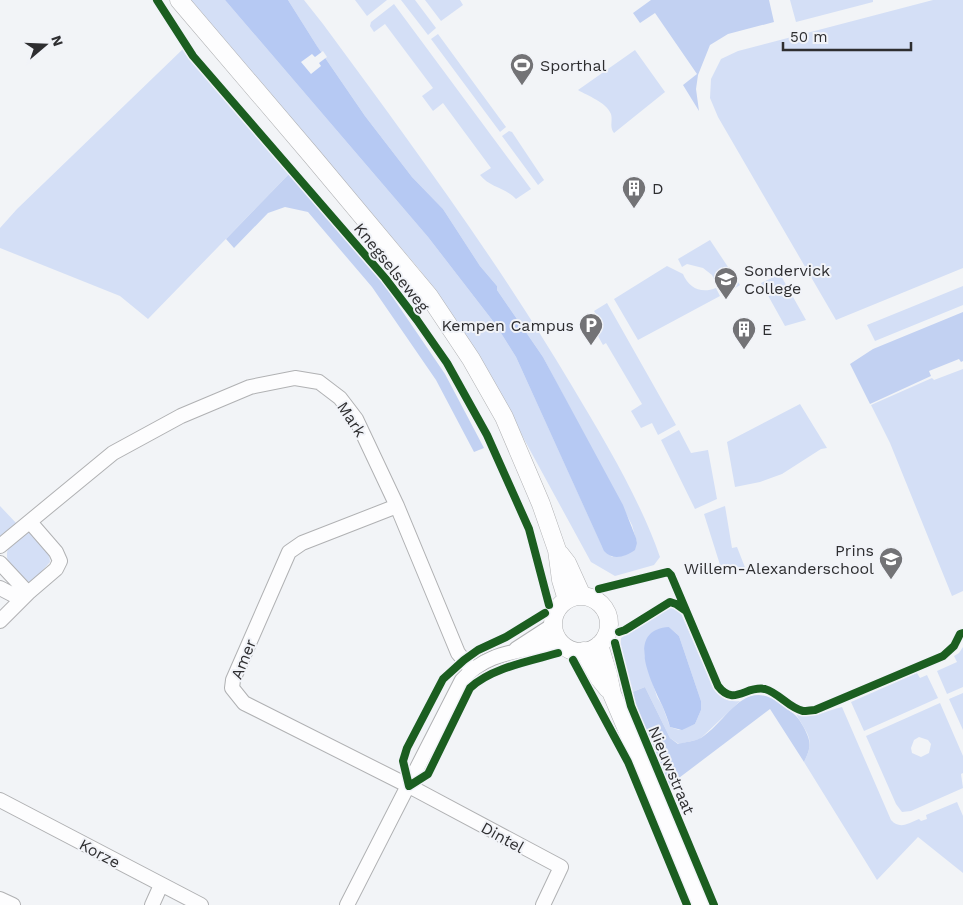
<svg xmlns="http://www.w3.org/2000/svg" width="963" height="905" font-family="'Work Sans',sans-serif">
<style>
.green{fill:#d4dff6;fill-rule:evenodd}
.forest{fill:#c2d1f2}
.water{fill:#b6c9f3}
.pier{fill:#f2f4f7}
.lines{fill:none;stroke-linecap:round;stroke-linejoin:round}
.minor-casing{stroke:#b0b1b3;stroke-width:16}
.tertiary-casing{stroke:#b0b1b3;stroke-width:19}
.minor{stroke:#fdfdfe;stroke-width:14}
.tertiary{stroke:#fdfdfe;stroke-width:18}
.cycleway-casing{stroke:#f1f3f8;stroke-width:11}
.cycleway{stroke:#1b5e20;stroke-width:8}
.labels{text-anchor:middle;stroke-width:4;stroke-linejoin:round;paint-order:stroke}
.poi-label{font-size:16px;fill:#2e2e30;stroke:#f1f3f8;text-anchor:start}
.street-label{font-size:16px;fill:#2e2e30;stroke:#f1f3f8}
</style>
<rect width="100%" height="100%" fill="#f2f4f7"/>
<path class="green" d="M 188,0 L 225,0 L 428,237 L 496,325 L 516,357 L 602,546 L 612,557 L 620,556 L 637,543 L 632,525 L 543,357 L 497,290 L 497,286 L 480,266 L 443,209 L 412,177 L 365,116 L 317,46 L 288,0 L 304,0 L 323,24 C 410,142 497,260 572,386 C 604,440 639,497 660,557 L 654,565 L 615,576 L 591,562 L 483,364 L 420,270 Z
M 355,0 L 387,0 L 367,16 Z
M 401,0 L 415,0 L 436,28 L 428,35 Z
M 425,0 L 460,0 L 463,5 L 441,21 Z
M 790,0 L 873,0 L 873,2 L 796,22 Z
M 933,0 L 963,0 L 963,268 L 836,320 L 718,117 L 710,98 L 711,79 L 721,59 L 738,51 Z
M 394,4 L 531,189 L 516,199 C 506,188 489,187 480,175 L 491,168 L 443,103 L 433,111 L 422,96 L 433,88 L 385,24 L 374,32 L 370,26 L 371,22 Z
M 438,34 L 506,127 L 500,132 L 431,39 Z
M 184,48 L 289,174 L 148,319 L 120,296 L 0,248 L 0,228 L 17,209 Z
M 635,50 L 665,92 L 614,133 C 609,126 613,121 611,114 C 606,102 588,96 578,90 Z
M 509,131 L 512,132 L 544,180 L 538,185 L 502,136 Z
M 710,240 L 740,285 L 732,290 L 716,283 L 712,275 L 703,268 L 687,264 L 682,267 L 678,259 Z
M 667,266 L 683,274 C 689,288 701,294 716,288 L 720,296 L 638,340 L 614,299 Z
M 780,274 L 806,320 L 785,326 L 761,283 Z
M 963,286 L 963,305 L 875,341 L 867,325 Z
M 607,303 L 676,425 L 658,435 L 652,423 L 641,428 L 631,411 L 642,404 L 606,343 L 603,345 L 594,329 L 602,323 L 594,311 Z
M 963,363 L 963,591 L 952,596 L 890,443 L 871,405 L 932,378 L 934,380 L 963,369 Z
M 800,404 L 827,448 L 821,449 L 782,474 L 760,482 L 735,487 L 727,442 Z
M 679,430 L 691,453 L 708,450 L 717,499 L 695,509 L 661,440 Z
M 0,506 L 17,524 L 0,539 Z
M 725,506 L 732,548 L 737,547 L 746,570 L 726,573 L 721,568 L 704,514 Z
M 30,532 L 49,553 L 50,562 L 33,581 L 27,582 C 21,576 11,568 8,561 C 3,547 17,534 30,532 Z
M 670,605 L 675,606 L 680,611 L 715,691 C 723,700 729,702 740,701 L 700,739 L 679,744 L 670,738 L 645,687 L 630,693 L 620,652 L 621,638 L 665,606 ZM 669,627 L 679,636 L 701,701 L 701,710 L 695,724 L 679,730 L 670,727 L 662,705 L 657,697 L 644,655 L 644,650 Z
M 963,647 L 963,687 L 947,694 L 937,671 L 957,662 L 954,656 L 959,653 Z
M 917,673 L 920,678 L 927,675 L 938,698 L 864,731 L 851,702 Z
M 963,693 L 963,730 L 949,699 Z
M 940,703 L 963,756 L 963,773 L 961,774 L 963,788 L 911,811 L 902,812 L 896,804 L 866,736 ZM 919,737 L 928,740 L 931,744 L 929,753 L 921,757 L 912,753 L 911,748 L 914,740 Z
M 842,707 L 891,820 C 900,830 909,823 919,819 L 921,821 L 927,819 L 926,815 L 957,802 L 963,816 L 963,873 L 918,837 L 877,880 L 804,762 C 816,739 807,734 796,714 C 816,719 824,711 842,707 Z"/>
<path class="forest" d="M 651,0 L 769,0 L 774,22 L 728,34 L 710,45 L 698,75 L 696,89 L 699,111 L 683,85 L 697,74 L 655,13 L 640,23 L 633,13 Z
M 289,174 L 381,280 L 445,374 L 484,448 L 474,452 L 436,380 L 372,287 L 308,212 L 285,207 L 268,213 L 234,248 L 226,239 Z
M 963,312 L 963,361 L 961,362 L 959,359 L 929,371 L 931,376 L 870,404 L 850,364 L 873,349 Z
M 645,687 L 670,738 L 678,744 C 685,742 695,741 701,738 C 728,721 744,675 782,705 C 793,714 796,713 803,726 C 811,741 812,746 804,762 L 770,709 L 667,787 L 639,719 L 630,693 Z"/>
<path class="water" d="M 225,0 L 288,0 L 317,46 L 365,116 L 412,177 L 443,209 L 480,266 L 497,286 L 497,290 L 543,357 L 623,505 L 636,538 L 637,543 L 635,550 C 625,557 613,561 604,551 L 516,357 L 496,325 L 428,237 Z
M 669,627 L 679,636 L 701,701 L 701,710 L 695,724 L 682,730 L 670,727 C 668,720 665,712 662,705 C 652,683 624,630 669,627 Z"/>
<path class="pier" d="M 323,51 L 327,57 L 319,63 L 321,66 L 311,74 L 301,62 L 312,54 L 315,57 Z"/>
<g class="lines">
<g class="minor-casing">
<path id="minor" d="M 397,506 L 302,543 L 289,552 L 233,680 L 232,688 L 244,703 L 409,786 L 561,867 L 543,905
M 0,546 L 113,453 L 181,416 L 250,387 L 295,378 L 319,382 L 340,398 L 356,419 L 397,506 L 458,653 L 471,669
M 0,563 L 28,593
M 0,588 L 21,599
M 0,621 L 28,593 L 56,569 L 60,561 L 56,552 L 30,522
M 516,649 L 553,625
M 0,800 L 201,905
M 0,899 L 13,905
M 152,905 L 161,885
M 347,905 L 462,680 C 489,649 523,653 559,641"/>
</g>
<g class="tertiary-casing">
<path id="tertiary" d="M 179,0 L 312,156 L 429,296 L 471,359 L 504,417 L 541,504 L 557,550 L 561,580 L 567,600
M 560,554 L 567,563 L 582,596
M553 624a28 28 0 1 1 56 0a28 28 0 1 1-56 0Z
M 599,645 L 608,674 L 612,694 L 701,905
M 584,651 L 599,678 L 608,689"/>
</g>
<use href="#minor" class="minor"/>
<use href="#tertiary" class="tertiary"/>
<g class="cycleway-casing">
<path id="cycleway" d="M 157,0 L 193,56 L 385,278 L 417,320 L 447,363 L 487,435 L 529,529 L 549,605
M 599,589 L 668,572 L 671,575 L 718,686 C 734,707 746,685 765,689 C 779,693 789,708 803,711 C 807,711 812,710 815,710 L 943,656 L 954,646 L 960,634 L 963,633
M 545,613 L 506,637 L 478,650 L 464,660 L 443,679 L 407,748 L 403,761 L 409,786 L 428,774 L 470,688 C 491,668 530,661 558,653
M 619,632 L 625,630 L 670,602 L 676,604 L 686,611
M 615,643 L 631,706 L 714,905
M 573,660 L 628,762 L 687,905"/>
</g>
<use href="#cycleway" class="cycleway"/>
</g>
<defs>
<g id="stadium-pin" transform="scale(1.25)"><path d="M0 17L-7.5 6A9.5 9.5 0 1 1 7.5 6Z" fill="#737376" stroke="#f1f3f8"/><path d="M0-5a6.5 5 0 1 0 0 10a6.5 5 0 1 0 0-10ZM-3.5-1.8h7v3.6h-7Z" fill="#fff"/></g>
<g id="building-pin" transform="scale(1.25)"><path d="M0 17L-7.5 6A9.5 9.5 0 1 1 7.5 6Z" fill="#737376" stroke="#f1f3f8"/><path d="M-4-6H4V6H1V3H-1V6H-4ZM-2.5-4.3h1.7v1.8h-1.7ZM.8-4.3h1.7v1.8H.8ZM-2.5-1h1.7V.8h-1.7ZM.8-1h1.7V.8H.8Z" fill="#fff"/></g>
<g id="school-pin" transform="scale(1.25)"><path d="M0 17L-7.5 6A9.5 9.5 0 1 1 7.5 6Z" fill="#737376" stroke="#f1f3f8"/><path d="M0-5L7-2L0 1L-7-2ZM-4 1L0 2.5L4 1V4Q0 6-4 4Z" fill="#fff"/></g>
<g id="parking-pin" transform="scale(1.25)"><path d="M0 17L-7.5 6A9.5 9.5 0 1 1 7.5 6Z" fill="#737376" stroke="#f1f3f8"/><path d="M-3.5-5.5H1a3.5 3.5 0 0 1 0 7H-1V5.5H-3.5ZM-1-3.4V-.6H.8a1.4 1.4 0 0 0 0-2.8Z" fill="#fff"/></g>
</defs>
<g fill-rule="evenodd">
<use href="#stadium-pin" x="522" y="65"/>
<use href="#building-pin" x="634" y="188"/>
<use href="#school-pin" x="726" y="279"/>
<use href="#parking-pin" x="591" y="325"/>
<use href="#building-pin" x="744" y="329"/>
<use href="#school-pin" x="891" y="559"/>
</g>
<g class="labels">
<g class="poi-label">
<text x="540" y="71">Sporthal</text>
<text x="652" y="194">D</text>
<text x="744" y="276">Sondervick<tspan x="744" dy="18">College</tspan></text>
<text x="574" y="331" text-anchor="end">Kempen Campus</text>
<text x="762" y="335">E</text>
<text x="874" y="556" text-anchor="end">Prins<tspan x="874" dy="18">Willem-Alexanderschool</tspan></text>
</g>
<g class="street-label">
<text transform="translate(392 267) rotate(51)" y="6">Knegselseweg</text>
<text transform="translate(352 419) rotate(57)" y="6">Mark</text>
<text transform="translate(243 659) rotate(-68)" y="6">Amer</text>
<text transform="translate(672 770) rotate(67)" y="6">Nieuwstraat</text>
<text transform="translate(503 837) rotate(29)" y="6">Dintel</text>
<text transform="translate(100 853) rotate(28)" y="6">Korze</text>
</g>
</g>
<g transform="translate(45 45) rotate(71)" stroke="#f1f3f8" stroke-width="4" paint-order="stroke">
<path d="M0-4L9 19L0 12L-9 19Z" fill="#2e2e30"/>
<text y="-8" font-size="14" font-weight="bold" text-anchor="middle" fill="#2e2e30">N</text>
</g>
<path d="M783 42v8h128v-8" fill="none" stroke="#2e2e30" stroke-width="2.5"/>
<text x="790" y="42" font-size="15" fill="#2e2e30" stroke="#f1f3f8" stroke-width="4" paint-order="stroke">50 m</text>
</svg>
